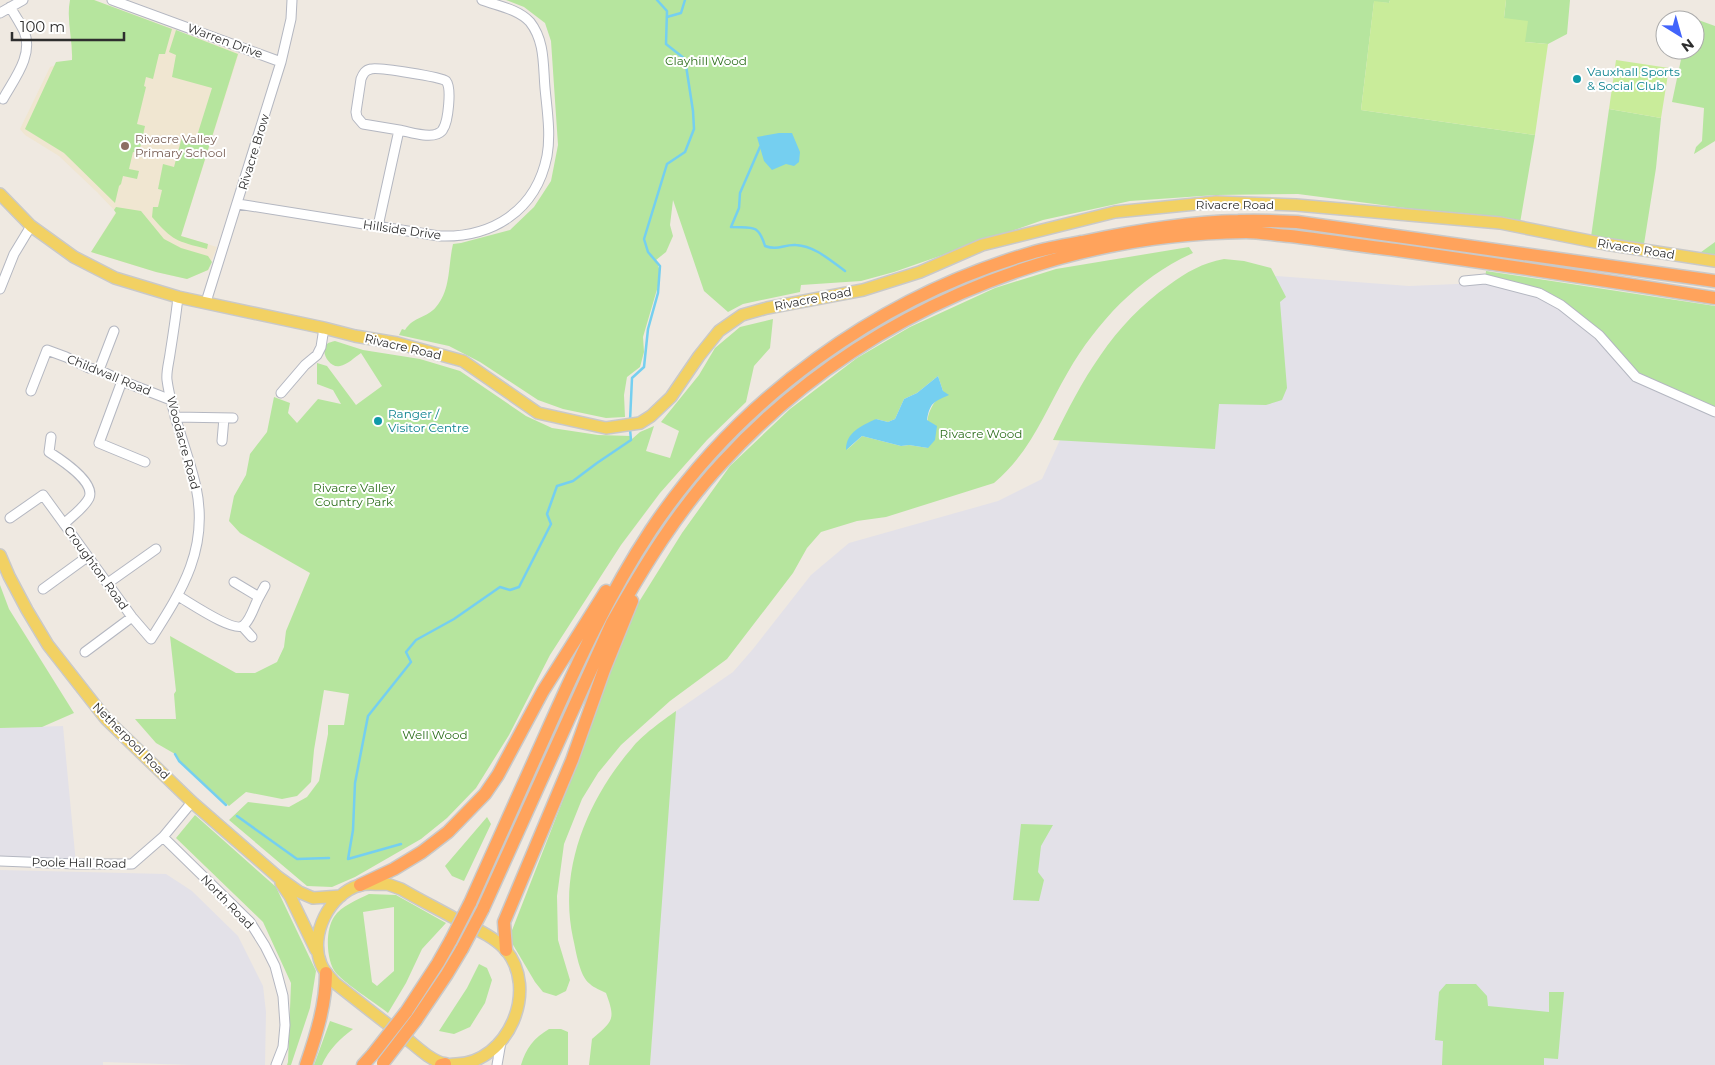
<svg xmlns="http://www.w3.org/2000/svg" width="1715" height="1065" font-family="Montserrat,sans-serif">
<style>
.industrial{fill:#e3e1e8}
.education{fill:#f0e6d1}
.green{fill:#b6e59e;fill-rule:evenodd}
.pitch{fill:#c9ec9a}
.water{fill:#75cff0}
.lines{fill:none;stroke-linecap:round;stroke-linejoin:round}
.stream{stroke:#75cff0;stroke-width:2.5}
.minor-casing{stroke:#b4b7c1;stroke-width:11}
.major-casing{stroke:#c9c9c9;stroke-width:14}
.highway-casing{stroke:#c9c9c9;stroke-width:15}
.minor{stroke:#fff;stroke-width:9}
.major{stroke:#f2d163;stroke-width:11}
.highway{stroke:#ffa35c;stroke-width:12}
.highway-bridge-casing{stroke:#c9c9c9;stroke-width:15;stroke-linecap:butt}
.highway-bridge{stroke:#ffa35c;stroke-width:12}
.culture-dot{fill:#0f9aa8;stroke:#fff;stroke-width:2}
.education-dot{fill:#8d6e63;stroke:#fff;stroke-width:2}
.labels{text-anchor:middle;stroke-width:4;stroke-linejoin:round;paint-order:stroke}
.street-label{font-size:12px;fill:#2e2e2e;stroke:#fff}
.park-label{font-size:12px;fill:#2c6e1b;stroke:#fff}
.culture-label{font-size:12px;fill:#0d838f;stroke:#fff;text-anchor:start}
.education-label{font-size:12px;fill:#785e54;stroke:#fff;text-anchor:start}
</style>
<rect width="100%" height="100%" fill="#efe9e1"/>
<path class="industrial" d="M 1195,270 L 1409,286 L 1481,283 L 1538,296 L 1564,310 L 1636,377 L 1715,412 L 1715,1065 L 650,1065 L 672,714 L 733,672 L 753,649 L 811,575 L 849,543 L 998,501 L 1042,479 L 1089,377 Z
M 63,726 L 76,864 L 0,861 L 0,728 Z
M 0,870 L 166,874 L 192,891 L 238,936 L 263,986 L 266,1012 L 265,1065 L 192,1065 L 103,1062 L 103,1065 L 0,1065 Z"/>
<path class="education" d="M 94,0 L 239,53 L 181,236 L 217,247 L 208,270 L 187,279 L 156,272 L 91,252 L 116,212 L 97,192 L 59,156 L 25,135 L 20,129 L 50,67 L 72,60 L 71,30 Z"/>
<path class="green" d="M 70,0 L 94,0 L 172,29 L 165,54 L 159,54 L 153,79 L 146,77 L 144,86 L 146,87 L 137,124 L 145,126 L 139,153 L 133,152 L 129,169 L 139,171 L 137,179 L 123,176 L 121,184 L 119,186 L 115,203 L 64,153 L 25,129 L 56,62 L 72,60 C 73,40 66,20 70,0 Z
M 506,0 L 1390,0 L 1389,3 L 1374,2 L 1361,110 L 1535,135 L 1520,223 L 1298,194 L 1216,195 L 1130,201 L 1043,220 L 894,272 L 861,281 L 801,285 L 800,292 L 743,304 L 728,312 L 704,291 L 673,200 L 670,225 L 673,236 L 666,252 L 656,260 L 660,271 L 658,286 L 643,337 L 644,352 L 640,367 L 627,377 L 624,395 L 625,417 L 606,418 L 563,409 L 538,400 L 480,362 L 449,346 L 399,335 L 402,329 L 405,330 C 414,316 427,318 436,307 C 451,290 448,265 453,244 L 461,243 L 510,230 L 534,207 L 551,181 L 558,145 L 551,41 L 545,23 L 524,7 Z
M 1506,0 L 1570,0 L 1567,34 L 1548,44 L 1525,42 L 1504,18 Z
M 1690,17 L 1715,26 L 1715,141 L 1694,154 L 1696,147 L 1702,141 L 1704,108 L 1672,102 L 1683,50 L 1695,50 L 1695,20 L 1689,20 Z
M 176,30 L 238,54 L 181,236 L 208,244 L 207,249 C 176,241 173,241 152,217 L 153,207 L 158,207 L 162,190 L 158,189 L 163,164 L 174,167 L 182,137 L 196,139 L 212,88 L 172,77 L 176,55 L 169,52 Z
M 1609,109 L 1661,118 L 1656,168 L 1644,244 L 1591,237 Z
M 116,207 L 141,211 L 164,239 L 181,248 L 208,256 L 212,262 L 208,270 L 187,279 L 156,272 L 91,252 L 116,213 L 114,210 Z
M 1715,242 L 1715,257 L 1697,255 Z
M 1189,247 L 1193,253 C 1139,277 1097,322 1068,372 C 1044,413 1031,452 994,483 L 886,517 L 857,521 L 821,532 L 807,548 L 793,573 L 727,659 L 670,701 L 621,745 L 598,773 L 582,799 L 564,844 L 557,896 L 558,940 L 570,980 L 566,991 L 556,996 L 543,992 L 535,982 L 509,938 L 561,805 L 601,692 L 637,605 L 682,533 L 730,466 L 790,409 L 857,358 L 910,327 L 995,288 L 1056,269 ZM 938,376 L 943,391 C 924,414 927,420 928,448 L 909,445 L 901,446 L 862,436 L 847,450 L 876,419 L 888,422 L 895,419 L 904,399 L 917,393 Z
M 1224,259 L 1244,261 L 1271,268 L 1284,293 L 1286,297 L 1280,302 L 1287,388 L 1282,400 L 1266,405 L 1219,404 L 1215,449 L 1053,440 C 1082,380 1113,324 1169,285 C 1187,272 1202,263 1224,259 Z
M 1486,271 L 1715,306 L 1715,409 L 1636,377 L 1599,335 L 1561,305 L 1485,279 Z
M 773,319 L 770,348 L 754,366 L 746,402 L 707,440 L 660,493 L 621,545 L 550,655 L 509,735 L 476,788 L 447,818 L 421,839 L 355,877 L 332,887 L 307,886 L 229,820 L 248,802 L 289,807 L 307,797 L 319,781 L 328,734 L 328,725 L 344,725 L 349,694 L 324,690 L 314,750 L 311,782 L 297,796 L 282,799 L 246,792 L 229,806 L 179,761 L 175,754 L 156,743 L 135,719 L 176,719 L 174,694 L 176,691 L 170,636 L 236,673 L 255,673 L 277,662 L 284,647 L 286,631 L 310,573 L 240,533 L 229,521 L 234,496 L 246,475 L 250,454 L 267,432 L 274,397 L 290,403 L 288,413 L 297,423 L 318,399 L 341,404 L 333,390 L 317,384 L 317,363 L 327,366 L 356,405 L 382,386 L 361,353 C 355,357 347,365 340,366 C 330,369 319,351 327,344 C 329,342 332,342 335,341 L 363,350 L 420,359 L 460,371 L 526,416 L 552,428 L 598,435 L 631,436 L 632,439 L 640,432 L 654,426 L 646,451 L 670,458 L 679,431 L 661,422 L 699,375 L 715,348 L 740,327 Z
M 0,585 L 9,609 L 74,713 L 42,727 L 0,728 Z
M 676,711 L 650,1065 L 589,1065 L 592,1039 C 613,1021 616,1020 606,993 C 601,990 594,988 590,984 C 579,976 576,950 573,938 C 558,869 588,799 632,748 C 641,736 663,720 676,711 Z
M 195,815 L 276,887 L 316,971 L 310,1008 L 291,1065 L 287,1065 L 288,1062 L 291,983 L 263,922 L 176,838 Z
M 487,817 L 491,824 L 464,881 L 452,876 L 445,866 Z
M 1021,824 L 1053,825 L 1041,846 L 1038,872 L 1044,880 L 1039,901 L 1013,900 Z
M 369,894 L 396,895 L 446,923 L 422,949 L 406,983 L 388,1013 C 374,1002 347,985 336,973 C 326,961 325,930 334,917 C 341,906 357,900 369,894 ZM 394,907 L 394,971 L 377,986 L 372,982 L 363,912 Z
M 479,964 L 487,968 L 492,980 L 485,1003 L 470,1027 L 454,1034 L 439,1031 L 467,988 Z
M 1446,984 L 1476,984 L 1487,996 L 1488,1006 L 1549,1012 L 1549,992 L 1564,992 L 1558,1059 L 1544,1058 L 1544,1065 L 1442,1065 L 1443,1041 L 1435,1040 L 1439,992 Z
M 330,1021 L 353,1029 C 340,1039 329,1049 322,1065 L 314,1065 Z
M 549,1029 L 561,1029 L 568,1032 L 568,1065 L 521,1065 C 526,1048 534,1038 549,1029 Z"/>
<path class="pitch" d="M 1390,0 L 1506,0 L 1504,18 L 1528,21 L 1525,42 L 1548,44 L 1535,135 L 1361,110 L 1374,1 L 1389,3 Z
M 1616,60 L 1669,68 L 1661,118 L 1609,109 Z"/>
<path class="water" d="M 779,133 L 792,133 L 800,152 L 799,162 L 794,166 L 786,164 L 772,170 L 764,161 L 757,137 Z
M 938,376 L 943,391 L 949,395 C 934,402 930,402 927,420 L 937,426 L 935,440 L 928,448 L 909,445 L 901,446 L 862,436 L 846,450 C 846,432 861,426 876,419 L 888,422 L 895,419 L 904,399 L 917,393 Z"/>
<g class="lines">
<path class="stream" d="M 667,17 L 681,13 L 685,0
M 760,147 L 740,193 L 739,208 L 731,227 C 752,228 758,223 765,246 C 778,251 784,244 796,245 C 815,246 831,261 845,271
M 630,421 L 632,378 L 644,367 L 648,329 L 658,293 L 660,266 L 648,252 L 644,239 L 667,164 L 685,152 L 694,129 L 693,111 L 685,59 L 666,44 L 667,11 L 657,0
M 175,754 L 179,761 L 226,805
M 237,816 L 297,859 L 329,858
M 401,844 L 348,859 L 353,830 L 355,783 L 368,716 L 411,662 L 406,652 L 416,640 L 454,619 L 500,587 L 510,590 L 519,587 L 551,524 L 547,514 L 557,486 L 573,481 L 597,463 L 631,440 L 630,429"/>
<g class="minor-casing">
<path id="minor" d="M 112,0 L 281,62
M 0,13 L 23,0
M 3,99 C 14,79 34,55 24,31 C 20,23 15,15 10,7
M 238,204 L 439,236 C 492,238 536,211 547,156 C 551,134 547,110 545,88 C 543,65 545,41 530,22 C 518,9 498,6 482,0
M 378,226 L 399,130 C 410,132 427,138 437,134 C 439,133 442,132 443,129 C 448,122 452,88 446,81 C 441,77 378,67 371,69 C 365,70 363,74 361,79 L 356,112 L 357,117 L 363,124 L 399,130
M 1464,281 L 1485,279 L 1539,293 L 1561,305 L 1599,335 L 1636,377 L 1715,412
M 0,289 L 14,254 L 31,226
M 206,302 L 281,62 L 291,19 L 292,0
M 99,370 L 114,331
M 122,381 L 99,443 L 145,462
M 31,391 L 47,350 L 66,357 L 89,368 L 99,370 L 122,381 L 171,400
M 281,393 L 305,365 L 317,355 L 321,347 L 324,328
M 175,417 L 233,418
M 51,437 L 49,452 C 60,459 96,482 89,498 C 84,508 72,516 64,524
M 222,441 L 224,418
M 10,518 L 43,495 L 132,617 L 151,639 C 183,589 209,548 196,487 C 188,451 172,417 167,380 C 166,372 169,362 170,354 C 173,335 176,316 178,297
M 108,583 L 156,549
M 43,589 L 87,557
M 178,596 C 189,602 235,634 244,625 C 251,619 254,606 259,597 L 234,582
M 259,597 L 265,586
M 243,627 L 252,637
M 85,652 L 132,617
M 163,837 L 250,922 L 265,946 L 275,966 L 283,996 L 285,1025 L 283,1047 L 276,1065
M 0,861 L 76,864 L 132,864 L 163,837 L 192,802
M 497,1065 L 501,1042"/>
</g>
<g class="major-casing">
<path id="major" d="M 0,194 L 31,226 L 74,257 L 115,278 L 178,297 L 324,328 L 355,336 L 397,343 L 463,361 L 538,413 L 606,428 L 640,423 L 651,416 L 671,397 L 699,356 L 719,331 L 742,315 L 767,308 L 863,290 L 920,272 L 982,245 L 1115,212 L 1216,202 L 1296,205 L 1500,223 L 1605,244 L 1715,261
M 0,555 L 9,576 L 27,610 L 48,645 L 106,719 L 192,802 L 278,877 L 299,892 L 313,898 L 341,896
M 281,883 L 290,896 L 316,950
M 387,884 L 401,889 C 418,899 436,908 454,918 C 471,927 492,935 505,949 C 540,989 508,1063 456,1064 C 453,1064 448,1065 445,1064 C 430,1060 418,1048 407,1039 C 383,1021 359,1002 335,983 C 330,977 324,972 321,964 C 309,935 329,894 360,885 C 368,883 379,885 387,884 Z"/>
</g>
<g class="highway-casing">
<path id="highway" d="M 360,885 L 394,869 L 422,852 L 448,832 L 485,794 L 498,775 L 543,691 L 606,591
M 470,903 C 495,848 519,793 544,738 C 576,666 608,595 651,530 C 739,398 879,297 1031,253 C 1047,248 1065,245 1082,242 C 1134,231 1186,222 1238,221 C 1258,220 1278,221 1297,222 L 1715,281
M 483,909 L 612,623 C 644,566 678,510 723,462 C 856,317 1049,234 1246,232 C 1260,232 1275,235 1290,236 C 1325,240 1361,246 1396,250 C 1503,265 1609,281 1715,298
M 506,950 L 504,922 L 572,760 L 604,670 L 632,601
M 406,1012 L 438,963 L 451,940
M 416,1020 L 447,974 L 462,949
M 306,1065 C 316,1036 326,1004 326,973
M 363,1065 L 373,1054
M 441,1065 L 445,1064"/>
</g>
<use href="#minor" class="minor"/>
<use href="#major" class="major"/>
<use href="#highway" class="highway"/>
<g class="highway-bridge-casing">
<path id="highway-bridge" d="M 451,940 L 470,903
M 462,949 L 483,909
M 373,1054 L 406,1012
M 383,1063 L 416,1020"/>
</g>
<use href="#highway-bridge" class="highway-bridge"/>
</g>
<g class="culture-dot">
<circle cx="1577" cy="79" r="5"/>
<circle cx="378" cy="421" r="5"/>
</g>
<circle class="education-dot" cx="125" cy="146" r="5"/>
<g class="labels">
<g class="street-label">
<text transform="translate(225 41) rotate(20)" y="4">Warren Drive</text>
<text transform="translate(254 152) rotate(-73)" y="4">Rivacre Brow</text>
<text x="1235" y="209">Rivacre Road</text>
<text transform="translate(402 230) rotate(8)" y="4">Hillside Drive</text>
<text transform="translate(1636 249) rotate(9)" y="4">Rivacre Road</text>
<text transform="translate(813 299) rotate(-11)" y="4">Rivacre Road</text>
<text transform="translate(403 347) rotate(13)" y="4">Rivacre Road</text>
<text transform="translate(109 375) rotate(22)" y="4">Childwall Road</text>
<text transform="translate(183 443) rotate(75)" y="4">Woodacre Road</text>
<text transform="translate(96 568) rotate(54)" y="4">Croughton Road</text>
<text transform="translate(131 741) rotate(45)" y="4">Netherpool Road</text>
<text transform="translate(79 863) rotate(1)" y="4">Poole Hall Road</text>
<text transform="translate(227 902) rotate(46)" y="4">North Road</text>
</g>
<g class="park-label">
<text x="706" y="65">Clayhill Wood</text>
<text x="981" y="438">Rivacre Wood</text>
<text x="354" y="492">Rivacre Valley<tspan x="354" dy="14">Country Park</tspan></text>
<text x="435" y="739">Well Wood</text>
</g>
<g class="culture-label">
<text x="1587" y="76">Vauxhall Sports<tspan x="1587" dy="14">&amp; Social Club</tspan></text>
<text x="388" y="418">Ranger /<tspan x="388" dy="14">Visitor Centre</tspan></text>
</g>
<g class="education-label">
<text x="135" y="143">Rivacre Valley<tspan x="135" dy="14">Primary School</tspan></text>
</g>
</g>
<g transform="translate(1680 35) rotate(143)"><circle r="24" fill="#ffffff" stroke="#ababab"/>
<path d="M0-4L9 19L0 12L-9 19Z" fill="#4264fb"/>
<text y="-8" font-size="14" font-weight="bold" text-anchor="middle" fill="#2e2e2e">N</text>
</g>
<path d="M12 32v8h112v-8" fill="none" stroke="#2e2e2e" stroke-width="2.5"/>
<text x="20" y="32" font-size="15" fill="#2e2e2e" stroke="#ffffff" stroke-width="4" paint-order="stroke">100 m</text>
</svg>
